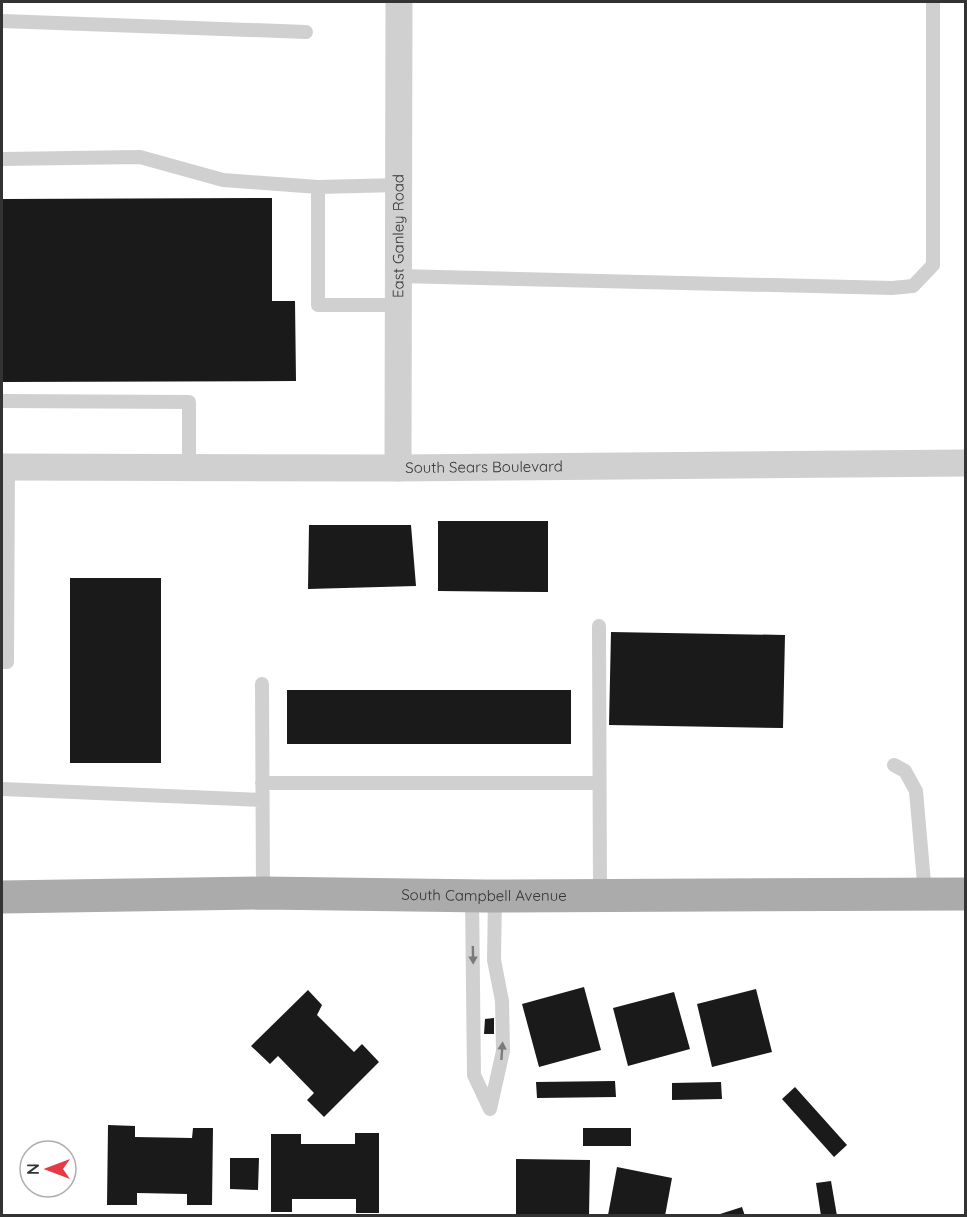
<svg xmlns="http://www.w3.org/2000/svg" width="967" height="1217" font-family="Quicksand,sans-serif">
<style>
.building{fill:#1a1a1a}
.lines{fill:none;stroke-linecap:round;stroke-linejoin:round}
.service{stroke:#d0d0d0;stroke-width:14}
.minor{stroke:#d0d0d0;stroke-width:27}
.primary{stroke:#ababab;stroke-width:33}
.oneway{fill:#7a7a7a}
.labels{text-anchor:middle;stroke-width:6;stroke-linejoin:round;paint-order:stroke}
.street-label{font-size:15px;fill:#333;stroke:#fff}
</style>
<rect width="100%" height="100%" fill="#fff"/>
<path class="building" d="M 272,198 L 272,301 L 295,301 L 296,381 L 2,382 L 2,199 Z
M 438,521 L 548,521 L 548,592 L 438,591 Z
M 309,525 L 411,525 L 416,586 L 308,589 Z
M 70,578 L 161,578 L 161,763 L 70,763 Z
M 611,632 L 785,635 L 783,728 L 609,725 Z
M 287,690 L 571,690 L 571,744 L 287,744 Z
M 584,987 L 601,1050 L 539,1067 L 522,1004 Z
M 756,989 L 772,1052 L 712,1067 L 697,1004 Z
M 308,990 L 322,1005 L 317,1015 L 354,1052 L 362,1044 L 379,1062 L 324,1117 L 307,1100 L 314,1093 L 278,1056 L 270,1064 L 251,1046 Z
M 674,992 L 690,1049 L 628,1066 L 613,1008 Z
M 494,1018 L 494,1034 L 484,1034 L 485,1019 Z
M 615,1081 L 616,1097 L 537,1098 L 536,1082 Z
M 721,1082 L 722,1099 L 672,1100 L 672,1083 Z
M 795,1087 L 847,1145 L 834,1157 L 782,1099 Z
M 108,1125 L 135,1126 L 135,1137 L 192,1138 L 193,1128 L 213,1128 L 212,1205 L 187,1205 L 187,1194 L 137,1193 L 137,1205 L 107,1205 Z
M 583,1128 L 631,1128 L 631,1146 L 583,1146 Z
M 355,1133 L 379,1133 L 379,1213 L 356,1213 L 356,1199 L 292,1199 L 292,1212 L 271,1212 L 271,1134 L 301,1134 L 301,1144 L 355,1144 Z
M 230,1158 L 259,1158 L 258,1190 L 230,1189 Z
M 516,1159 L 590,1160 L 589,1216 L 516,1216 Z
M 617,1167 L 672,1178 L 665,1216 L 608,1215 Z
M 831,1181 L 837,1216 L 821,1216 L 816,1183 Z
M 742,1207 L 745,1216 L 717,1216 L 717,1215 Z"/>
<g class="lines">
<path class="service" d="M 2,21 L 306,32
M 2,159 L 140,157 L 223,180 L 318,187
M 398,276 L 892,288 L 913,286 L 933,265 L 933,2
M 398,305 L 318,305 L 318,187 L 399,185
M 2,401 L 189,402 L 189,467
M 599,626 L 600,896
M 2,662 L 7,662 L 8,467
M 262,684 L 263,893
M 894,765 L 905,771 L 916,791 L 925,894
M 262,783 L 596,783
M 2,789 L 262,800
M 472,896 L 474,1075 L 490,1109
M 490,1109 L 503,1051 L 502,1001 L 494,960 L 495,896"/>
<g class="minor">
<path id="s1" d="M 2,467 L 398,468 L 966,463"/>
<path id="s2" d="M 398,468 L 399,2"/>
</g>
<path class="primary" id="s3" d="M 2,897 L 263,893 L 485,896 L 966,894"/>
</g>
<defs><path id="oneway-solid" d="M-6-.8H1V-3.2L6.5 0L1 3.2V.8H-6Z" transform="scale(1.5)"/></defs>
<g class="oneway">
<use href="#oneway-solid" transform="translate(473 955) rotate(89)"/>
<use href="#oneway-solid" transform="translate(502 1051) rotate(-86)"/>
</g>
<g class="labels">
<g class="street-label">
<text dy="5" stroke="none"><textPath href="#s2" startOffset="232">East Ganley Road</textPath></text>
<text dy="5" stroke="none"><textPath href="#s1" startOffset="482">South Sears Boulevard</textPath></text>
<text dy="5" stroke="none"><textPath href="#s3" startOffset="482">South Campbell Avenue</textPath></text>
</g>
</g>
<rect width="967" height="1217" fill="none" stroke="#333333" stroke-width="6"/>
<g transform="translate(48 1169) rotate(270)"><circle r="28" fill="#ffffff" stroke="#adadad" stroke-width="1.5"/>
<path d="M0-4.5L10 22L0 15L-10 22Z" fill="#e63946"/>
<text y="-9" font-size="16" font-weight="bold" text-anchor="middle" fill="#333333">N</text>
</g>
</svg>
